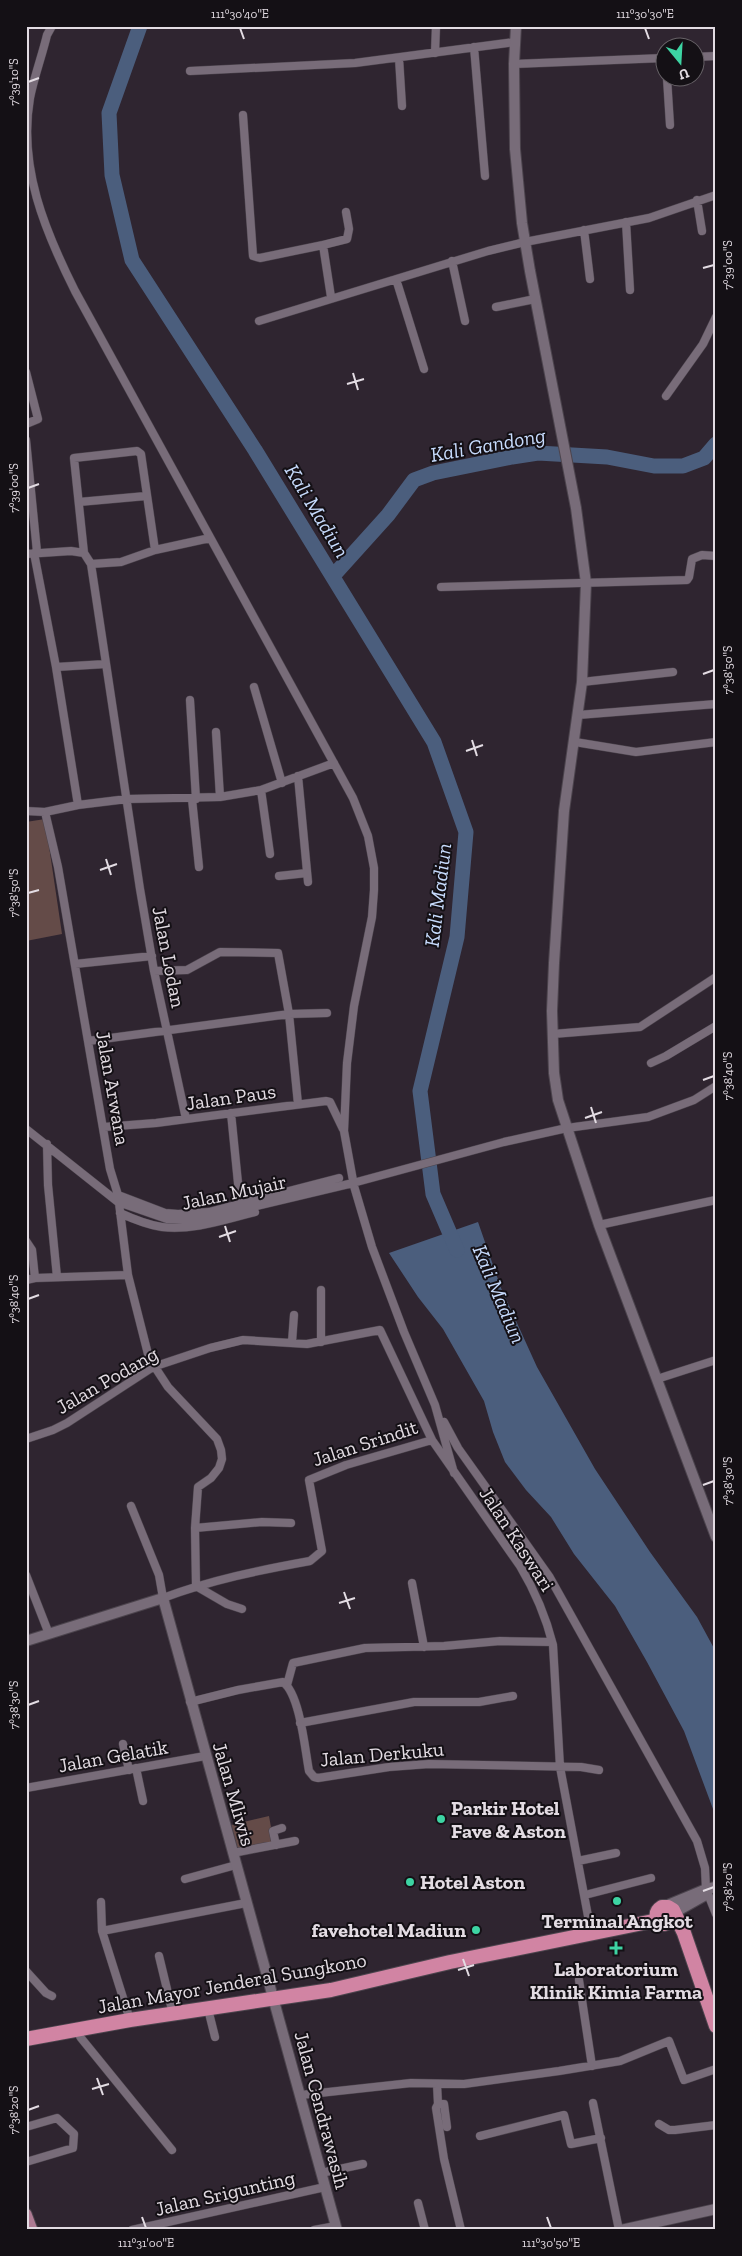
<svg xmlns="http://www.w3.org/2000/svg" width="742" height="2256" font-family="'Zilla Slab',serif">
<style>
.green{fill:#644b48}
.water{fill:#4b5e7d}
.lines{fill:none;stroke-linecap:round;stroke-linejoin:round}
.river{stroke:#4b5e7d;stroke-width:15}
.street-casing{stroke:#4c444d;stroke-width:9}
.secondary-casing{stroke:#4c444d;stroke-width:12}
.primary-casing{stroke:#4c444d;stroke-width:13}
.highway-casing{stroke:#4c444d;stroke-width:16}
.street{stroke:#786c79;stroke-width:8}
.secondary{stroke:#786c79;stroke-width:10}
.primary{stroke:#ad7a92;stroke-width:11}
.highway{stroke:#d184a3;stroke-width:14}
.ticks{fill:none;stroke:#e3dce3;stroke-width:2}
.poi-dot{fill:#3dd4a3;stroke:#141015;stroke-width:2}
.labels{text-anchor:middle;stroke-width:4;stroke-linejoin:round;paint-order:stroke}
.street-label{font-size:20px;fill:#e3dce3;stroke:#141015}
.poi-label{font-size:20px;font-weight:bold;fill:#e3dce3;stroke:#141015;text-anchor:start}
.water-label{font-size:21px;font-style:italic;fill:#c7dbfd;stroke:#141015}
.neatline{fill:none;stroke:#e3dce3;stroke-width:2}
.ticks-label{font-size:12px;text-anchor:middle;fill:#e3dce3}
</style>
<rect width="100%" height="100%" fill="#2f2530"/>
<path class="green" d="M 45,819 L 62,934 L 26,941 L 26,822 Z
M 269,1816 L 274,1844 L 234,1852 L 227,1826 Z"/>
<path class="water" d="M 478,1222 L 501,1288 L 537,1367 L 595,1469 L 650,1552 L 697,1617 L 716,1652 L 716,1817 L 684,1731 L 647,1662 L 615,1606 L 574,1554 L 551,1517 L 526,1490 L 505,1462 L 493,1432 L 484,1401 L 443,1329 L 418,1297 L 389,1253 Z"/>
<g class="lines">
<path class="river" d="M 140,26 L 109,113 L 112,175 L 132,260 L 255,450 L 434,742 L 466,832 L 457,937 L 420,1091 L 433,1194 L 457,1250
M 333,576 L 388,515 L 414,480 L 433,473 L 512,457 L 538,453 L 607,457 L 654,466 L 683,466 L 704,458 L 716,444"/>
<g class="street-casing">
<path id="street" d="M 52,26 L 47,35 C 42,56 34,77 30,98 C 18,167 45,231 75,291 L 353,798 L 368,836 L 374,868 L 374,890 L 372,917 L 354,1006 L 347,1063 L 344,1131 L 354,1186 L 372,1247 L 404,1332 L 435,1405 L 454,1473
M 474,47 L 485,176
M 435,53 L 436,26
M 694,57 L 716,56
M 399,58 L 402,106
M 514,64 L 664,58
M 190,71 L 355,63 L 515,42
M 667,78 L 670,125
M 243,115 L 253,256 L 260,258 L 323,245
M 697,200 L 702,231
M 626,222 L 630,290
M 584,230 L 590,279
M 452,261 L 465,321
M 396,279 L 424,369
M 331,297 L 323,245 L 347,239 L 349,229 L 346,212
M 496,307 L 535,299
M 259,321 L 488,251 L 525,242 L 649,218 L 716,195
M 26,372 L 38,419 L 26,424
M 666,396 L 703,344 L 716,317
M 26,440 L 37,552
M 79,502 L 146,496
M 34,553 L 56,667 L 78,805
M 84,553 L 74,458 L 137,451 L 141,454 L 155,550
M 26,554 L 71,551 L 84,553 L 91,564 L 121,562 L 155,550 L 210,538
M 91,564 L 140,889 L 154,971 L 186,1119
M 441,587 L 687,580 L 689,577 L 692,559 L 702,555 L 716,556
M 56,667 L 106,664
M 582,682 L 673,672
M 254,687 L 282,783
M 190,700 L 196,799
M 578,715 L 716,704
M 216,732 L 220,797
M 575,742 L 636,752 L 716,742
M 298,776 L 308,882
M 261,790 L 270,854
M 192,799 L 199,867
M 26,811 L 45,812 L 78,805 L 127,799 L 220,797 L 261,790 L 334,763
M 45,812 L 58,867 L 110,1169 L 118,1195 L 128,1275 L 149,1358 L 168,1387 L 217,1439 L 221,1450 L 222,1459 L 219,1468 L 211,1478 L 198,1487 L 195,1528 L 196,1586
M 279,876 L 307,873
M 75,964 L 152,956
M 154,971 L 187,970 L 220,952 L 278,953 L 289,1014 L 327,1013
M 553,1034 L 640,1027 L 716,977
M 88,1041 L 289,1014 L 298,1104
M 651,1063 L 666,1056 L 716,1026
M 231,1113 L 240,1203
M 104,1127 L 156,1123 L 326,1101 L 330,1102 L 343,1129
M 26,1129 L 118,1202 L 167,1219 L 188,1220 L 211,1217 L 353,1183 L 504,1142 L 567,1128 L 648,1117 L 694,1100 L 716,1086
M 47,1144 L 48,1185 L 57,1277
M 118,1195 L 165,1213 L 178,1214 L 209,1212 L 339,1178
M 120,1213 C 133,1219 148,1225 162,1227 C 192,1231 226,1219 255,1212
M 599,1225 L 716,1200
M 26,1241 L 32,1250 L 35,1278
M 26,1280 L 35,1278 L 128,1275
M 321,1290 L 321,1342
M 292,1342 L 294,1315
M 657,1379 L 716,1360
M 444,1422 L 458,1448 L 549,1576 L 697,1841 L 705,1868 L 706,1889 L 716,1914
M 26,1439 L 53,1430 L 67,1423 L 153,1367 L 210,1348 L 243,1340 L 307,1344 L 380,1330 L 432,1440 L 520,1566 C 535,1591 546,1617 553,1645 L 560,1767 L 591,1932
M 131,1506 L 159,1575 L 163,1598 C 211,1580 260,1570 310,1561 L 322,1551 L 309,1480 L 346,1465 L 432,1440
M 195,1528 L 262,1522 L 291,1523
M 26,1575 L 49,1634
M 412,1583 L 424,1647
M 196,1586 L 227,1604 L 242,1609
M 287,1685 L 293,1663 L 365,1648 L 444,1646 L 500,1641 L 552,1642
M 190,1702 L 238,1690 L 283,1682 C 300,1694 305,1750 309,1771 L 314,1777 L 318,1778 L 389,1767 L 429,1764 L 581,1767 L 599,1770
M 300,1723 L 414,1702 L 479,1702 L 513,1696
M 123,1744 L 129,1770
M 136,1768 L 143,1801
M 26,1788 L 205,1756
M 276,1845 L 273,1831 L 282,1828
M 233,1853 L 295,1841
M 578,1861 L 616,1853
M 185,1879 L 236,1865
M 585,1895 L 651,1878
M 101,1902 L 102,1931
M 159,1956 L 173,2014
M 26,1971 L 46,1993 L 52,1996
M 579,1980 L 592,2066
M 208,2009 L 215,2037
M 130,2020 L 102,1931 L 246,1903
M 77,2031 L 81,2038 L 172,2150
M 437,2084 L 438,2104 L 444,2104 L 447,2127
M 301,2095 L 411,2083 L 464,2084 L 559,2071 L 620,2061 L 669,2041 L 684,2080 L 716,2069
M 593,2103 L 619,2230
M 438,2104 L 436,2108 L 444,2159 L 461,2230
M 659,2124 L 669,2130 L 675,2130 L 716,2125
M 26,2127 L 57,2118 L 74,2134 L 73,2148 L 26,2162
M 480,2136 L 564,2115 L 571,2144 L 601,2138
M 321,2173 L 363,2164
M 418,2203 L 425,2230
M 132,2230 L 325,2187
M 314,2230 L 336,2226"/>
</g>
<g class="secondary-casing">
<path id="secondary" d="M 516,26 L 514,64 L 515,149 L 522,223 L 530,271 L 576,508 L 586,583 L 582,682 L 564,811 L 554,963 L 552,1011 L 554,1073 L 558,1100 L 599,1225 L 716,1537
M 26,1641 L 163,1598 L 337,2230
M 665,1906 L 706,1889 L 716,1887
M 674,1913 L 704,1896
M 621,2230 L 716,2209"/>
</g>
<g class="primary-casing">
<path id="primary" d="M 26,2214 L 32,2230"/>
</g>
<g class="highway-casing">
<path id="highway" d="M 674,1916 L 672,1921 L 664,1924 C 655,1921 654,1912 662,1907 L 668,1907 L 673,1910 L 684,1933 L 716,2026
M 26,2039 L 130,2020 L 331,1990 L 450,1962 L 658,1920"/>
</g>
<use href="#street" class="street"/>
<use href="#secondary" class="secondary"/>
<use href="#primary" class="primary"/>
<use href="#highway" class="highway"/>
</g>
<path class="ticks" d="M 240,28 L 244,39M 645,28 L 649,39M 28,82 L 39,78M 703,268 L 714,265M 353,373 L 358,390M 347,384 L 364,379M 28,488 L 39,484M 703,674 L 714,670M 472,740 L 477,756M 466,751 L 483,745M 106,859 L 111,875M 100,870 L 117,864M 28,893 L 39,890M 703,1080 L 714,1076M 591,1107 L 596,1123M 585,1118 L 602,1112M 225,1226 L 230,1242M 219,1237 L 236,1231M 28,1299 L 39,1295M 703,1485 L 714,1481M 344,1592 L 350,1609M 339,1603 L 355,1598M 28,1705 L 39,1701M 703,1891 L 714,1887M 463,1959 L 469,1976M 458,1970 L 474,1965M 97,2078 L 103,2095M 92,2089 L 109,2084M 28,2110 L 39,2106M 142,2217 L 146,2228M 547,2217 L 551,2228"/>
<g class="poi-dot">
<circle cx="441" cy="1819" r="5"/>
<circle cx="410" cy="1882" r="5"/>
<circle cx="617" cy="1901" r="5"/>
<circle cx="476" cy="1930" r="5"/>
<path d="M613.5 1940.5h5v5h5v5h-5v5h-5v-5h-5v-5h5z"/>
</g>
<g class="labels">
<g class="street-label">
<text transform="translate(169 957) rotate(79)" y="7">Jalan Lodan</text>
<text transform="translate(113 1088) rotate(80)" y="7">Jalan Arwana</text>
<text transform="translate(231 1097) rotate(-8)" y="7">Jalan Paus</text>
<text transform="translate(234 1192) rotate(-12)" y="7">Jalan Mujair</text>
<text transform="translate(107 1380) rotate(-30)" y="7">Jalan Podang</text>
<text transform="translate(365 1443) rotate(-18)" y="7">Jalan Srindit</text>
<text transform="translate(517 1539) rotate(57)" y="7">Jalan Kaswari</text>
<text transform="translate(382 1754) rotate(-5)" y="7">Jalan Derkuku</text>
<text transform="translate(113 1756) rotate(-10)" y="7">Jalan Gelatik</text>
<text transform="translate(234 1794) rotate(74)" y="7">Jalan Mliwis</text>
<text transform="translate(232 1983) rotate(-10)" y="7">Jalan Mayor Jenderal Sungkono</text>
<text transform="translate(322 2110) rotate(75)" y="7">Jalan Cendrawasih</text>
<text transform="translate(225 2193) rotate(-13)" y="7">Jalan Srigunting</text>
</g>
<g class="poi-label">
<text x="451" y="1815">Parkir Hotel<tspan x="451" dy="23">Fave &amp; Aston</tspan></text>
<text x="420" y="1889">Hotel Aston</text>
<text x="617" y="1928" text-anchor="middle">Terminal Angkot</text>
<text x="466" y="1937" text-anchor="end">favehotel Madiun</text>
<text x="616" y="1976" text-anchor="middle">Laboratorium<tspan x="616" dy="23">Klinik Kimia Farma</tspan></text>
</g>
<g class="water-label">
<text transform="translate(488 445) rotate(-10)" y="7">Kali Gandong</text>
<text transform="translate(317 511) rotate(59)" y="7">Kali Madiun</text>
<text transform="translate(438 895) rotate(-83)" y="7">Kali Madiun</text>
<text transform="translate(499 1294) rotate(67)" y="7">Kali Madiun</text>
</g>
</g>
<rect width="742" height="2256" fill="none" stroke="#141015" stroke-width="55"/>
<g transform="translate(680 62) rotate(162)"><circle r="24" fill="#141015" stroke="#676267"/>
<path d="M0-4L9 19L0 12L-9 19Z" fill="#3dd4a3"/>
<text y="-8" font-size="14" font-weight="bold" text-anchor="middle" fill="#e3dce3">U</text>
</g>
<rect x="28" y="28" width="686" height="2200" class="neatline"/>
<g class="ticks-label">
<text x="240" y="18">111°30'40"E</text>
<text x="645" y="18">111°30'30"E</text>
<text transform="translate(14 82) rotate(-90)" y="4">7°39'10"S</text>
<text transform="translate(728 265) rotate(-90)" y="4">7°39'00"S</text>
<text transform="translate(14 488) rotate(-90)" y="4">7°39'00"S</text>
<text transform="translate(728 670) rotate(-90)" y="4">7°38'50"S</text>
<text transform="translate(14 893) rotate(-90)" y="4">7°38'50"S</text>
<text transform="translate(728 1076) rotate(-90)" y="4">7°38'40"S</text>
<text transform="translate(14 1299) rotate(-90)" y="4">7°38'40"S</text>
<text transform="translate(728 1481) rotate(-90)" y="4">7°38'30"S</text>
<text transform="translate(14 1705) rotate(-90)" y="4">7°38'30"S</text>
<text transform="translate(728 1887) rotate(-90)" y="4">7°38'20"S</text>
<text transform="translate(14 2110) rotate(-90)" y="4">7°38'20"S</text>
<text x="146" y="2247">111°31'00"E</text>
<text x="551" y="2247">111°30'50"E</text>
</g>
</svg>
